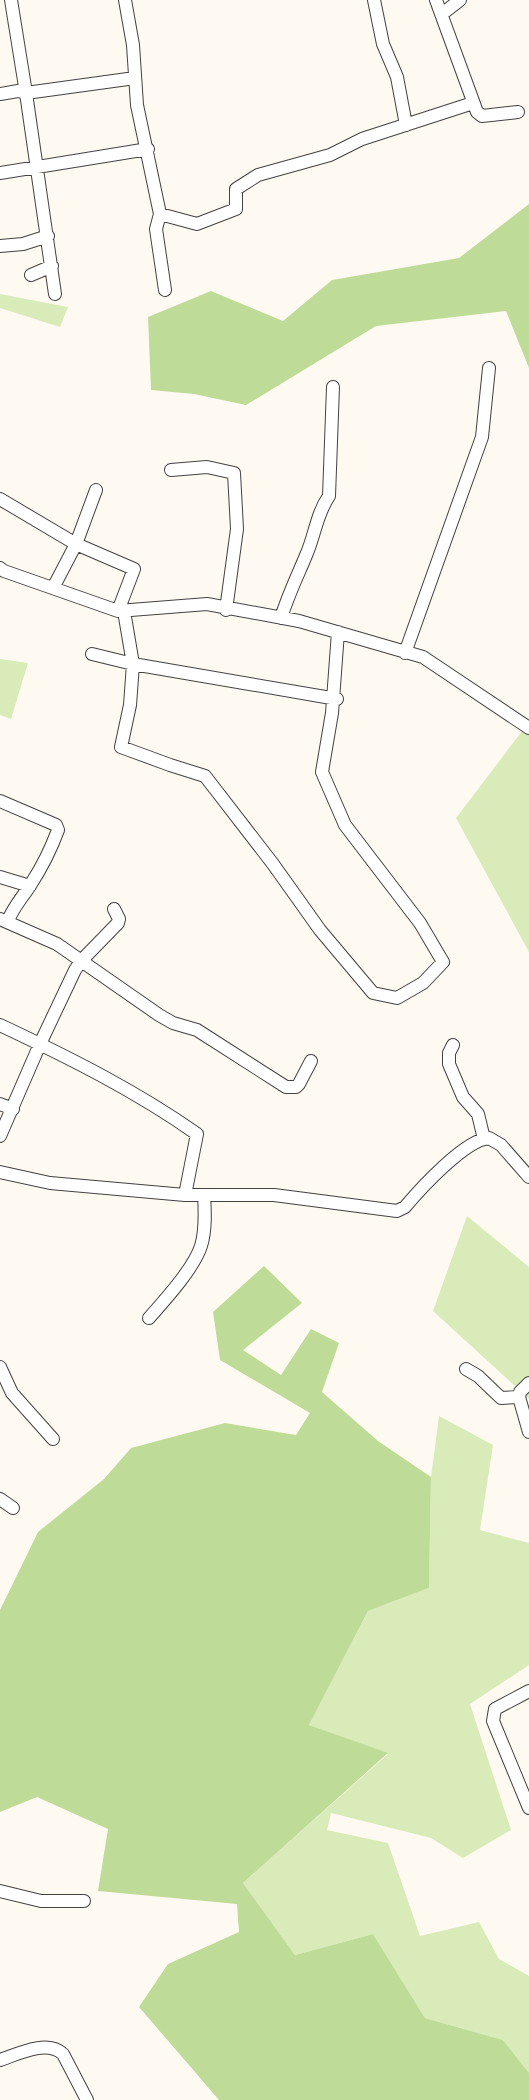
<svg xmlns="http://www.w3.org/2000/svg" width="529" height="2100" font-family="Merriweather,serif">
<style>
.green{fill:#d8ebb9}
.forest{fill:#bedc98}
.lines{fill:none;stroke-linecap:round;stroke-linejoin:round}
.minor-casing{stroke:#424242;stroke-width:14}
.minor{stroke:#fff;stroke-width:12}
</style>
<rect width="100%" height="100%" fill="#fffaf1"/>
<path class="green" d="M 0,294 L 68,307 L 60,327 L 0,308 Z
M 0,659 L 28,663 L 11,719 L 0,715 Z
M 529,722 L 529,952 L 456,818 Z
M 467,1216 L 529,1267 L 529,1399 L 433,1311 Z
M 439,1416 L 493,1445 L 480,1530 L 529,1543 L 529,1665 L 470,1704 L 511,1830 L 463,1858 L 431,1838 L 331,1813 L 327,1830 L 388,1843 L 420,1936 L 479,1922 L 499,1959 L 529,1976 L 529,2073 L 503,2040 L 425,2018 L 373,1934 L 295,1955 L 243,1883 L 388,1754 L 309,1725 L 368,1611 L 429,1588 L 431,1477 Z"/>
<path class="forest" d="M 529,204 L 529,368 L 506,311 L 376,326 L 246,405 L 194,394 L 151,390 L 148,317 L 211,291 L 283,321 L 332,280 L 459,258 Z
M 264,1266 L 302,1303 L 243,1350 L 281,1375 L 311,1329 L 339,1343 L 322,1392 L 378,1441 L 431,1477 L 429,1588 L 368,1611 L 309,1725 L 388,1753 L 243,1883 L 295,1955 L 373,1934 L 425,2018 L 503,2040 L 529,2073 L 529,2100 L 219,2100 L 139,2007 L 168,1964 L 239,1932 L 237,1904 L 98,1891 L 108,1829 L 37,1797 L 0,1812 L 0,1610 L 38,1532 L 104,1479 L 131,1448 L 225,1423 L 296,1435 L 310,1413 L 220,1360 L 213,1312 Z"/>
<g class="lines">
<g class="minor-casing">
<path id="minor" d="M 125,0 L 133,45 L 137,105 L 160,214 L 156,229 L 165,290
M 374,0 L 383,44 L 397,77 L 406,125
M 436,0 L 477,112 L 482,116 L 518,112
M 442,14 L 460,0
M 0,94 L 18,91 L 26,93 L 11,0
M 0,173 L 148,149
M 160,214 L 197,224 L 236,209 L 236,189 L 258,175 L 330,155 L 362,139 L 473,103
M 0,246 L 23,244 L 48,236
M 31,275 L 52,266
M 55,294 L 26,93 L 135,78
M 171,470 L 207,467 L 234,473 L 237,529 L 226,610
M 0,499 L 76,544 L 96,490
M 0,568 L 4,571 L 118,611 L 207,604 L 299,621 L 423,657 L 529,728
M 53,588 L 76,544 L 134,569 L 118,611
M 125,617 L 133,664 L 130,705 L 121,747 L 170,765 L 205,776 L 273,864 L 320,930 L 373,993 L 397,998 L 423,983 L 443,962 L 420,923 L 345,825 L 322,772 L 332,713 L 338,632
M 281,618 C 288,595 298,575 307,553 C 315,534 317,513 329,496 L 333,387
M 405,653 L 482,437 L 489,368
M 92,654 L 133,664 L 337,699
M 0,801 L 56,825 L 58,830 C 51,849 42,867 31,884 C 23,897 13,907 8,921
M 0,877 L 30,886
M 0,919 L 57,944 L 159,1015 L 173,1023 L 197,1030 L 286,1087 L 296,1087 L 299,1084 L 311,1061
M 0,1025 C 68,1057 136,1091 197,1134 L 185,1195
M 453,1045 L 449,1053 L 449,1064 L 463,1097 L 478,1114 L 484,1139
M 0,1104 L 13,1109
M 0,1136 L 40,1044 L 75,970 L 82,960 L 118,923 L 119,919 L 114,909
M 0,1172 L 50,1183 L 185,1195 L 274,1195 L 397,1211 L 405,1207 C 421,1188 465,1140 489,1138 L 501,1145 L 529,1177
M 149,1318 C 165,1300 194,1268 201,1246 C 206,1230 205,1211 204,1195
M 0,1367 L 12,1393 L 53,1439
M 466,1369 L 478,1376 L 501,1398 L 519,1397
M 529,1383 L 520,1392 L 519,1397 L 529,1432
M 0,1499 L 13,1508
M 529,1691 L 495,1709 L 493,1721 L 529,1808
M 0,1891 L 41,1901 L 84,1901
M 0,2060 C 18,2054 47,2039 63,2054 L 87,2100"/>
</g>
<use href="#minor" class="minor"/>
</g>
</svg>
